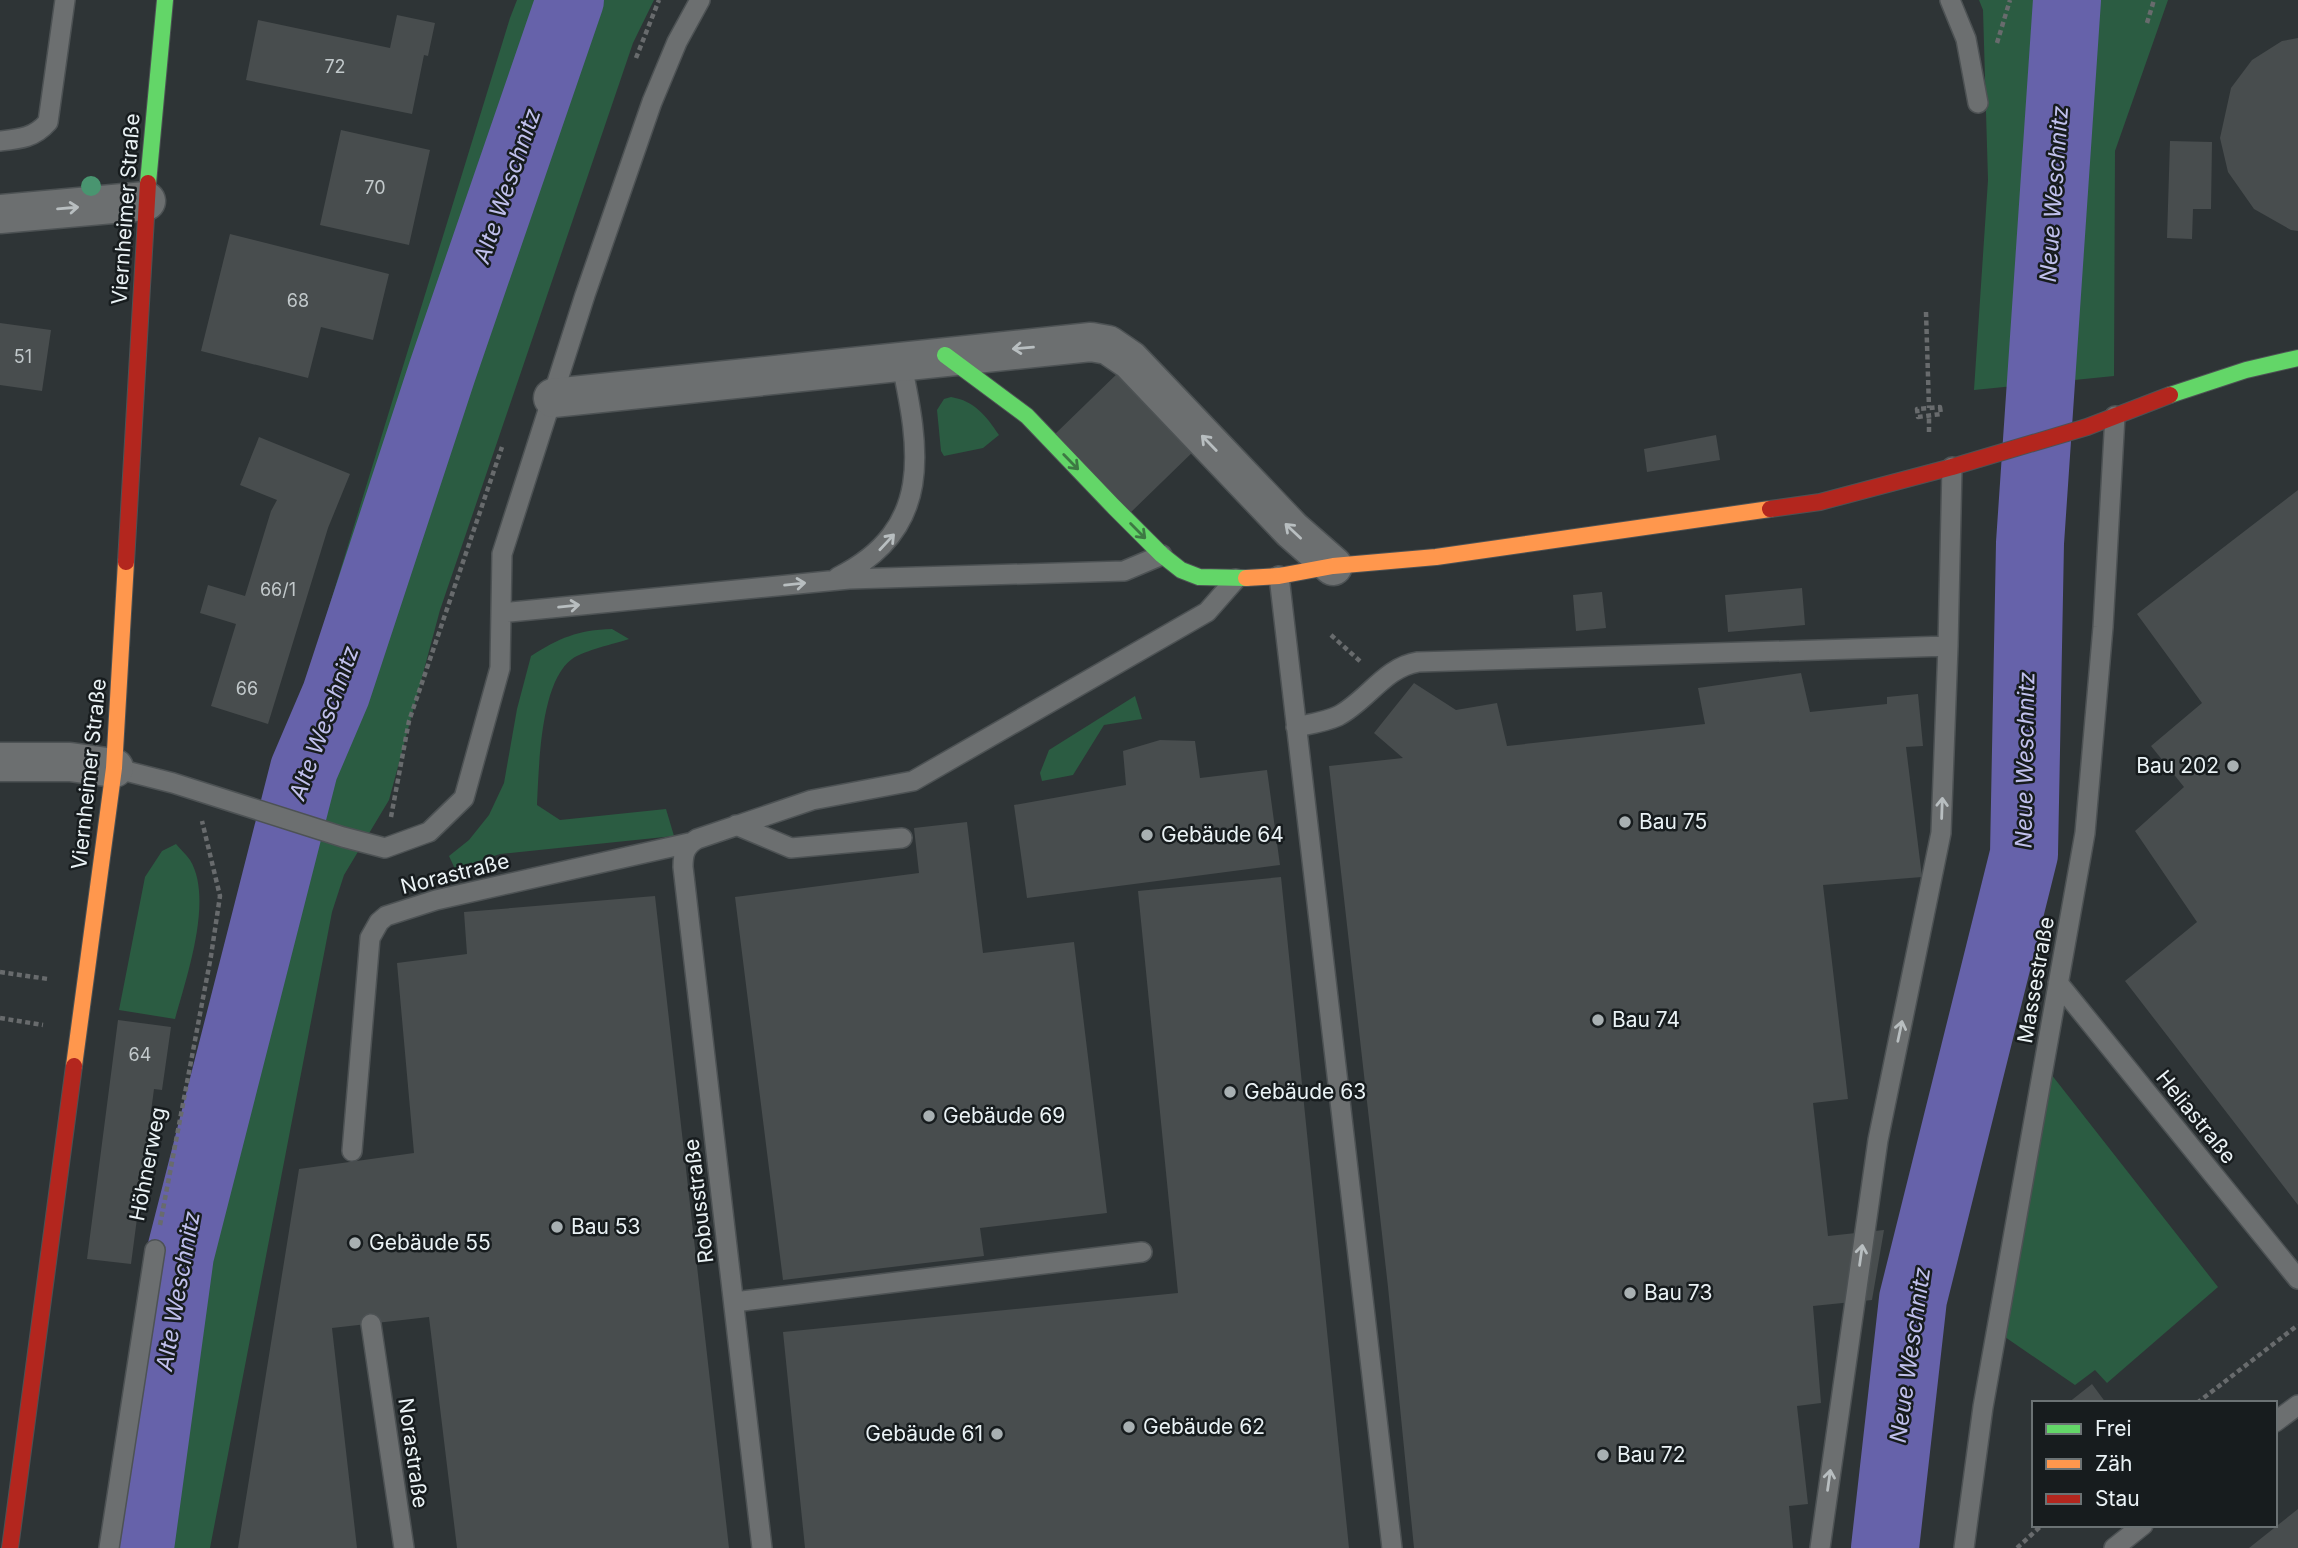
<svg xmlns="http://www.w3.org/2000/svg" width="2298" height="1548" font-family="Inter,sans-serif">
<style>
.green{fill:#2b5c42}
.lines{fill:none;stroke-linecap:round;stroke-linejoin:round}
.river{stroke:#6662aa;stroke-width:68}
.building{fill:#484d4e}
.lane-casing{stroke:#4d5254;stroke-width:22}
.street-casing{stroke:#4d5254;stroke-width:41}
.fast-casing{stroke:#4d5254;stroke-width:18}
.slow-casing{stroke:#4d5254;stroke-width:18}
.jam-casing{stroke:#4d5254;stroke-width:18}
.path{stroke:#686b6d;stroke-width:4.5;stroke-dasharray:5 3.5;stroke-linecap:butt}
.lane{stroke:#6c6f70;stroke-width:19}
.street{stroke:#6c6f70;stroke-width:38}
.fast{stroke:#63d668;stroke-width:16}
.slow{stroke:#ff974d;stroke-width:16}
.jam{stroke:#b3261e;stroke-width:16}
.tree{fill:#499570}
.oneway{stroke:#b8bec0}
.oneway2{stroke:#3d7943}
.poi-dot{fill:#a8b0b2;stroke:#171c1e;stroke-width:2.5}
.labels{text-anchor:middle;stroke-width:5;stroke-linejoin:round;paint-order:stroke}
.number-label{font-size:18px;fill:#c2c9cb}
.street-label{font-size:21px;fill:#eaf2f5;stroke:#171c1e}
.poi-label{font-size:21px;fill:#eaf2f5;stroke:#171c1e;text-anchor:start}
.water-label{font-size:23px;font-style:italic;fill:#c1c1ed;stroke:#171c1e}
</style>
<rect width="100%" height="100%" fill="#2e3436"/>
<path class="green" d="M 517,0 L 654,0 L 633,43 L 440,610 L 389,800 L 344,875 L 332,912 L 210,1548 L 133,1548 L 233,938 L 255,848 L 510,18 Z
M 1979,0 L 2168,0 L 2115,151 L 2114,376 L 1974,390 L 1988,180 L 1983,10 Z
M 951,397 C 975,401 986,416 999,435 L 983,448 L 944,456 L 941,451 L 937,410 L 944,399 Z
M 612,629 L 629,639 C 614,644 585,650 572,659 C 540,682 539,767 537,805 L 560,820 L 666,809 L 674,836 L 500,854 L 455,869 L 449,856 L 469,840 L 489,815 L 504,783 L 517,709 L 531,656 C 559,638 578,630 612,629 Z
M 1135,696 L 1142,719 L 1104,725 L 1073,775 L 1042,781 L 1040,773 L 1049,750 Z
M 176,844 C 180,849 186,854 190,860 C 214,899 186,978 175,1019 L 119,1010 L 145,877 L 162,851 Z
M 2051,1074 L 2218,1287 L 2107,1383 L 2095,1370 L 2075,1385 L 2005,1337 Z"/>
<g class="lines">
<path class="river" d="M 140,1548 L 180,1255 L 304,769 L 336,694 L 442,372 L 570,0
M 1885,1548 L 1913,1299 L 2024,854 L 2030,543 L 2067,0"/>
</g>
<path class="building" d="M 397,15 L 435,23 L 428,56 L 424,55 L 412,114 L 246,80 L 258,20 L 390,48 Z
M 2298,38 L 2298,231 L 2291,230 L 2254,209 L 2228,172 L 2220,138 L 2231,88 L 2252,60 L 2282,41 Z
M 341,130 L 430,150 L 409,245 L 320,225 Z
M 2170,141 L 2212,142 L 2211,209 L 2193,209 L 2192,239 L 2167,238 Z
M 230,234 L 389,274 L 373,340 L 321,327 L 308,378 L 201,351 Z
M 0,323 L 51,330 L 42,391 L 0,385 Z
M 1123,368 L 1199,446 L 1128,515 L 1053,436 Z
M 1716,435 L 1720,460 L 1647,472 L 1644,449 Z
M 259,437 L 350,474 L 328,528 L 268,724 L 211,706 L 236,624 L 200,613 L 208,585 L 245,596 L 271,511 L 277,500 L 240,485 Z
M 2298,490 L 2298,1205 L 2125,981 L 2197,922 L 2135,831 L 2184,787 L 2151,746 L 2202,703 L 2137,614 Z
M 1802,588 L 1805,625 L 1728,632 L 1725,595 Z
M 1602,592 L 1606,628 L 1576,631 L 1573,595 Z
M 1801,673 L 1810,712 L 1887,704 L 1887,697 L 1918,694 L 1923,746 L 1906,747 L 1922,877 L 1823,885 L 1848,1099 L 1813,1103 L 1828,1236 L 1884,1230 L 1872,1300 L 1813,1306 L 1821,1403 L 1797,1406 L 1808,1504 L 1789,1506 L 1793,1548 L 1414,1548 L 1388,1287 L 1329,766 L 1403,758 L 1374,733 L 1414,683 L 1456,710 L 1497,703 L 1507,746 L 1705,724 L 1698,688 Z
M 1160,740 L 1195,741 L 1200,778 L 1267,770 L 1280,865 L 1027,898 L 1014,805 L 1126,785 L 1123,751 Z
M 967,822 L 983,953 L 1074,942 L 1107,1213 L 980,1228 L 984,1256 L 783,1280 L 735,897 L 919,873 L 914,828 Z
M 1281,877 L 1349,1548 L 805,1548 L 783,1332 L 1178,1293 L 1138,891 Z
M 655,896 L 729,1548 L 457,1548 L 429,1317 L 332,1328 L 357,1548 L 238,1548 L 299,1169 L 414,1153 L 397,963 L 467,954 L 464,912 Z
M 118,1020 L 171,1027 L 162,1090 L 154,1089 L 131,1264 L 87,1259 Z
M 2092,1384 L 2106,1403 L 2068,1403 Z
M 2298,1509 L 2298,1548 L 2249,1548 Z"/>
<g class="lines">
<g class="lane-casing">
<path id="lane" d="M 1950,0 L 1966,39 L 1978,103
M 0,141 C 20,139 34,138 48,122 L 65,0
M 1279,576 L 1392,1548
M 838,577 C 934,529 920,450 901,361
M 501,613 L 849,579 L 1124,571 L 1162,555
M 1296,727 C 1310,724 1325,722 1338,716 C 1367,701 1385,667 1418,662 L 1948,646
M 114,768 L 173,783 L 343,837 L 385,848 L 429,832 L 464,798 L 500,668 L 502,554 L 585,295 L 652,102 L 677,42 L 700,0
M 736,825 L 791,848 L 902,838
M 2058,983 L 2298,1279
M 352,1151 L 370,938 L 379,922 L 386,916 L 436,900 L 689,843
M 734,1302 L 1142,1252
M 371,1324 L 404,1548
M 2275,1422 L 2298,1405
M 109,1548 L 155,1250
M 762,1548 L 683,867 C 683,854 685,846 697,839 L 812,800 L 913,781 L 1207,612 L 1236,579
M 1820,1548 L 1878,1140 L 1941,833 L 1948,646 L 1952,467
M 1964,1548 L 1983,1407 L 2085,833 L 2103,627 L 2115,416
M 2114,1548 L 2143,1525"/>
</g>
<g class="street-casing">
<path id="street" d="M 0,214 L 146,201
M 553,398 L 1091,342 L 1108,345 L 1130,360 L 1292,530 L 1333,566
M 0,762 L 70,762 L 114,768"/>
</g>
<g class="fast-casing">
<path id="fast" d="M 148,183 L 165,0
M 945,355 L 1027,416 L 1114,507 L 1162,555 L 1181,570 L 1199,577 L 1246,578
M 2170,395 L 2246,370 L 2298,358"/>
</g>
<g class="slow-casing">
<path id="slow" d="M 1246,578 L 1279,576 L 1333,566 L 1436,557 L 1770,509
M 74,1066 L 114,768 L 126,562"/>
</g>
<g class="jam-casing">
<path id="jam" d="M 1770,509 L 1820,502 L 1952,467 L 2087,427 L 2170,395
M 126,562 L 148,183
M 10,1548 L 74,1066"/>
</g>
<path class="path" d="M 2147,23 L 2154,0
M 1997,43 L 2010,0
M 636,58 L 659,0
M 1926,312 L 1929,408
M 1940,407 L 1941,414 L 1918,417 L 1917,409 Z
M 1929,432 L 1929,416
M 1331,635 L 1362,663
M 391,817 L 409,721 L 502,447
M 0,972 L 48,979
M 0,1018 L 43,1025
M 160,1225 L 211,956 L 220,896 L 202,821
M 2197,1403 L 2298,1325
M 2017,1548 L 2042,1525"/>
<use href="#lane" class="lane"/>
<use href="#street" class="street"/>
<use href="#fast" class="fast"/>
<use href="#slow" class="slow"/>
<use href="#jam" class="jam"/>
</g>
<circle class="tree" cx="91" cy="186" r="10"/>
<defs><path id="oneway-shaft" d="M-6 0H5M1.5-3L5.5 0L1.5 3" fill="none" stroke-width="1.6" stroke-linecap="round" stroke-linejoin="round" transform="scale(1.75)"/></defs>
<g class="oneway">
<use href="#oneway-shaft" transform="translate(68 208) rotate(-5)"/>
<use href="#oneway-shaft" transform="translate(1023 348) rotate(175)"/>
<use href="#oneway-shaft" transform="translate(1209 443) rotate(-134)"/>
<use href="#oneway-shaft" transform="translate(1293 531) rotate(-137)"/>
<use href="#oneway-shaft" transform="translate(887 542) rotate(-47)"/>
<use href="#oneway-shaft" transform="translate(795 584) rotate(-6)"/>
<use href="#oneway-shaft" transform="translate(569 606) rotate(-6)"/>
<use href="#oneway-shaft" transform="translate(1942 808) rotate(-88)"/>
<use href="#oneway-shaft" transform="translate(1900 1031) rotate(-78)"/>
<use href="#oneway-shaft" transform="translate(1861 1255) rotate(-82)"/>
<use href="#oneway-shaft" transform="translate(1829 1480) rotate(-82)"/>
</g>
<g class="oneway2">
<use href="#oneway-shaft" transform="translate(1071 462) rotate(46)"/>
<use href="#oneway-shaft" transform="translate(1138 531) rotate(45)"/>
</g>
<g class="poi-dot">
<circle cx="2233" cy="766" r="7"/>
<circle cx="1625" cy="822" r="7"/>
<circle cx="1147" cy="835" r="7"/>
<circle cx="1598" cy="1020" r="7"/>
<circle cx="1230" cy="1092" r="7"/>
<circle cx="929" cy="1116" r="7"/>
<circle cx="557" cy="1227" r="7"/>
<circle cx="355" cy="1243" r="7"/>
<circle cx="1630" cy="1293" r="7"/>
<circle cx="1129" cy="1427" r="7"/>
<circle cx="997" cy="1434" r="7"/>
<circle cx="1603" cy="1455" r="7"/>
</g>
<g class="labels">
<g class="number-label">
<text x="335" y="73">72</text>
<text x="375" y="194">70</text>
<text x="298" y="307">68</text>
<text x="23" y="363">51</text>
<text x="278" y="596">66/1</text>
<text x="247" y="695">66</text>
<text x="140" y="1061">64</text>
</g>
<g class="street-label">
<text transform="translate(126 209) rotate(-86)" y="7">Viernheimer Straße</text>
<text transform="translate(89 774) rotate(-84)" y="7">Viernheimer Straße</text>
<text transform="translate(455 874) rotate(-14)" y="7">Norastraße</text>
<text transform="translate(2036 980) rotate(-80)" y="7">Massestraße</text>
<text transform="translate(2196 1117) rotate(51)" y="7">Heliastraße</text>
<text transform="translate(148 1164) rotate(-79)" y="7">Höhnerweg</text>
<text transform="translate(699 1201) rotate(-97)" y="7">Robusstraße</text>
<text transform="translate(413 1453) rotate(82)" y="7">Norastraße</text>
</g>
<g class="poi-label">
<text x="2219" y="773" text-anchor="end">Bau 202</text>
<text x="1639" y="829">Bau 75</text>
<text x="1161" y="842">Gebäude 64</text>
<text x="1612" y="1027">Bau 74</text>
<text x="1244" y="1099">Gebäude 63</text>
<text x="943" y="1123">Gebäude 69</text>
<text x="571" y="1234">Bau 53</text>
<text x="369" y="1250">Gebäude 55</text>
<text x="1644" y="1300">Bau 73</text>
<text x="1143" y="1434">Gebäude 62</text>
<text x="983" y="1441" text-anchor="end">Gebäude 61</text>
<text x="1617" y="1462">Bau 72</text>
</g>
<g class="water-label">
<text transform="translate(507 186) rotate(-71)" y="8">Alte Weschnitz</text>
<text transform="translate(2054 194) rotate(-86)" y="8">Neue Weschnitz</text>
<text transform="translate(324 723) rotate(-70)" y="8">Alte Weschnitz</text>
<text transform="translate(2025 760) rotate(-89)" y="8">Neue Weschnitz</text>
<text transform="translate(178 1291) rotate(-80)" y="8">Alte Weschnitz</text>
<text transform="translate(1910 1355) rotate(-82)" y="8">Neue Weschnitz</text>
</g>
</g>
<rect x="2032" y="1401" width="245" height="126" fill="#171c1e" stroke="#6b7274" stroke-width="2"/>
<rect x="2046" y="1424" width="35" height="10" fill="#63d668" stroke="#6b7274" stroke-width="2"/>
<text x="2095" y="1436" font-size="21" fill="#eaf2f5">Frei</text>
<rect x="2046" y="1459" width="35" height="10" fill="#ff974d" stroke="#6b7274" stroke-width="2"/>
<text x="2095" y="1471" font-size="21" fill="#eaf2f5">Zäh</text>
<rect x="2046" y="1494" width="35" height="10" fill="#b3261e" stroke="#6b7274" stroke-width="2"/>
<text x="2095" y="1506" font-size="21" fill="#eaf2f5">Stau</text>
</svg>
